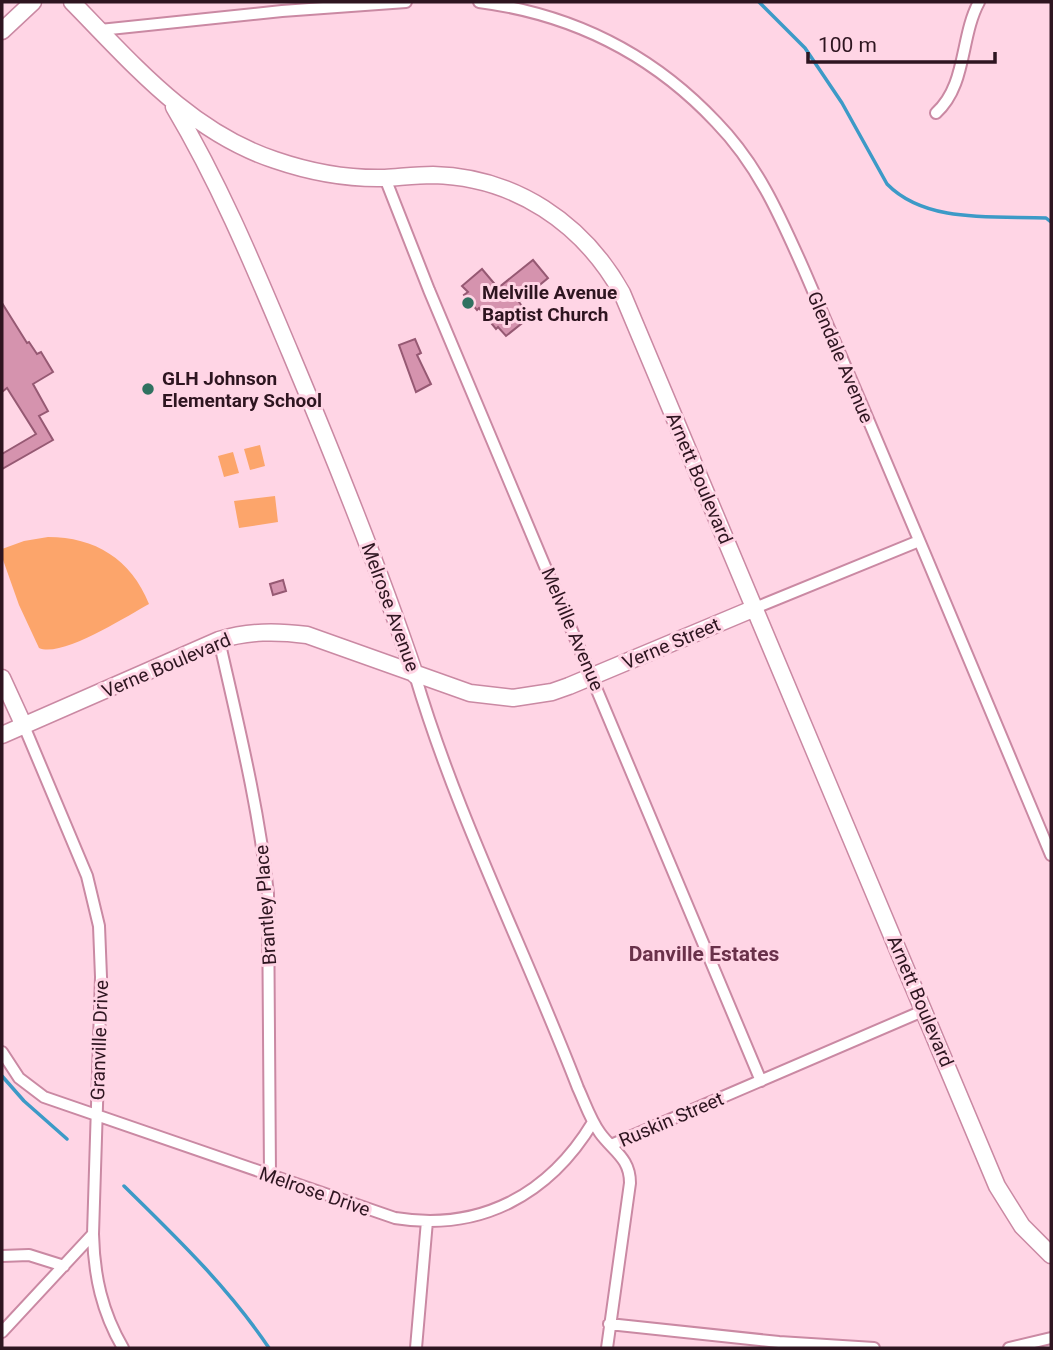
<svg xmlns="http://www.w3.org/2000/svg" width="1053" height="1350" font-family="Roboto,sans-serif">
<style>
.green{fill:#fca56b}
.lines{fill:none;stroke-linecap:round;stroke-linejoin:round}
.stream{stroke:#3d9ac7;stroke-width:3.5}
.building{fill:#d593ae;stroke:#965973;stroke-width:2}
.street-casing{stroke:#ca89a3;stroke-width:14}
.secondary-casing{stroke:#ca89a3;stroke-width:19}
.street{stroke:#fff;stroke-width:10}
.secondary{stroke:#fff;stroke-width:16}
.poi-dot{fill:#307160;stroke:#ffd5e5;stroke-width:2.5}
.labels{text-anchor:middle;stroke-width:6;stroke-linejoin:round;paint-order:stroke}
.poi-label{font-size:19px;font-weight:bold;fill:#2e1520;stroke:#ffd5e5;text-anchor:start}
.street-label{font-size:19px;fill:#2e1520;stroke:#ffd5e5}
.neighbourhood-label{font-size:21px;font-weight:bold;fill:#69314a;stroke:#ffd5e5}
</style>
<rect width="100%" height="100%" fill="#ffd5e5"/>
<path class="green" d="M 260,445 L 265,466 L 250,470 L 244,449 Z
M 233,452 L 239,473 L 224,477 L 218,456 Z
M 275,496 L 278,522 L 239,528 L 234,501 Z
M 48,537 C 95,537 131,559 149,604 C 127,616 62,658 39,648 L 19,605 L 2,557 L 2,549 L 24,541 Z"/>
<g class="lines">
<path class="stream" d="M 759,2 L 805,48 L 842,103 L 887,184 C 926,224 995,216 1046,218 L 1051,222
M 2,1076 L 24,1101 L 67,1139
M 124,1186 C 176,1237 228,1287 269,1348"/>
</g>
<path class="building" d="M 533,260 L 548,278 L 519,302 L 527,313 L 523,316 L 526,320 L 506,336 L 498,327 L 496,329 L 479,308 L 477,310 L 464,295 L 468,292 L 462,286 L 482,269 L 498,288 Z
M 2,303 L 27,343 L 29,342 L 37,354 L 41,352 L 53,372 L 33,384 L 48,411 L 39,416 L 53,440 L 2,469 L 2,454 L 36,434 L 7,388 L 2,392 Z
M 415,339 L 421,353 L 417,355 L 431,384 L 416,392 L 399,345 Z
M 283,580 L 286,591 L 273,595 L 270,584 Z"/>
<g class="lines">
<g class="street-casing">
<path id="street" d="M 479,2 C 571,14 652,54 716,122 C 758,165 780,216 804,270 C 823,315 843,360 862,405 C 925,555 989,704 1051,855
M 100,30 L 282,11 L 406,2
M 936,113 C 967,85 960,37 979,2
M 385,178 L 429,290 L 761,1081
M 755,608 L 919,541
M 219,640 C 238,724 259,808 268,894 L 270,1175
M 415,675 C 457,817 525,950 578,1088 C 585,1103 590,1119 600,1133 C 613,1151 630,1158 630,1183 L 607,1348
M 2,1052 L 19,1078 L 44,1097 L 395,1218 C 480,1232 549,1195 593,1122
M 611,1145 L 925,1010
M 93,1234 C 94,1276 102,1312 123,1348
M 2,1256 L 29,1255 L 64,1266
M 609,1324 L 779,1342 L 874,1348
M 2,1332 L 93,1234 L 101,977 L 99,926 L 87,876 L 24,726
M 416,1348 L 427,1221
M 1009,1348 L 1051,1338"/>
</g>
<g class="secondary-casing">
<path id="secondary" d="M 72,2 C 133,64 190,132 275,160 C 310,172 348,179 385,178 C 401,177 417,175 433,175 C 515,177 583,223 622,293 L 997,1186 L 1022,1226 L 1051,1255
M 2,31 L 33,2
M 174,107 C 221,186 255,269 290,352 C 335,459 378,565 415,675
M 2,678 L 24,726
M 2,735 L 219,640 C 249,631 276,631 307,635 L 470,693 L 513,698 L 552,692 L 569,686 L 755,608"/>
</g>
<use href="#street" class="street"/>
<use href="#secondary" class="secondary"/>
</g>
<g class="poi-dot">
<circle cx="468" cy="303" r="7"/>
<circle cx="148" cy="389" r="7"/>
</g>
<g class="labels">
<g class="poi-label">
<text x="482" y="299">Melville Avenue<tspan x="482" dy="22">Baptist Church</tspan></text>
<text x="162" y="385">GLH Johnson<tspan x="162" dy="22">Elementary School</tspan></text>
</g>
<g class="street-label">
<text transform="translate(841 357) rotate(67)" y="7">Glendale Avenue</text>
<text transform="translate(700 478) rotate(67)" y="7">Arnett Boulevard</text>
<text transform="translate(391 607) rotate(70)" y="7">Melrose Avenue</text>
<text transform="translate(573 629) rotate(67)" y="7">Melville Avenue</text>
<text transform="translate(671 643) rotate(-23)" y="7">Verne Street</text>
<text transform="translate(166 665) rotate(-23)" y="7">Verne Boulevard</text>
<text transform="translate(265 905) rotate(-94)" y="7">Brantley Place</text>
<text transform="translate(921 1001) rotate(67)" y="7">Arnett Boulevard</text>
<text transform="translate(99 1040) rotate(-88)" y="7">Granville Drive</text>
<text transform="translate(671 1119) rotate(-23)" y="7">Ruskin Street</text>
<text transform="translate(315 1191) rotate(19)" y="7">Melrose Drive</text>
</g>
<g class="neighbourhood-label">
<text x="704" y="961">Danville Estates</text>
</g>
</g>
<rect width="1053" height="1350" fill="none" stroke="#2e1520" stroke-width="7"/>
<path d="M808 52v10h187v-10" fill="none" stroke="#2e1520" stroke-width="3.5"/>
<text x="818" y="52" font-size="21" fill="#2e1520" stroke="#ffd5e5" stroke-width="5" paint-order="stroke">100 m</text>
</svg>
